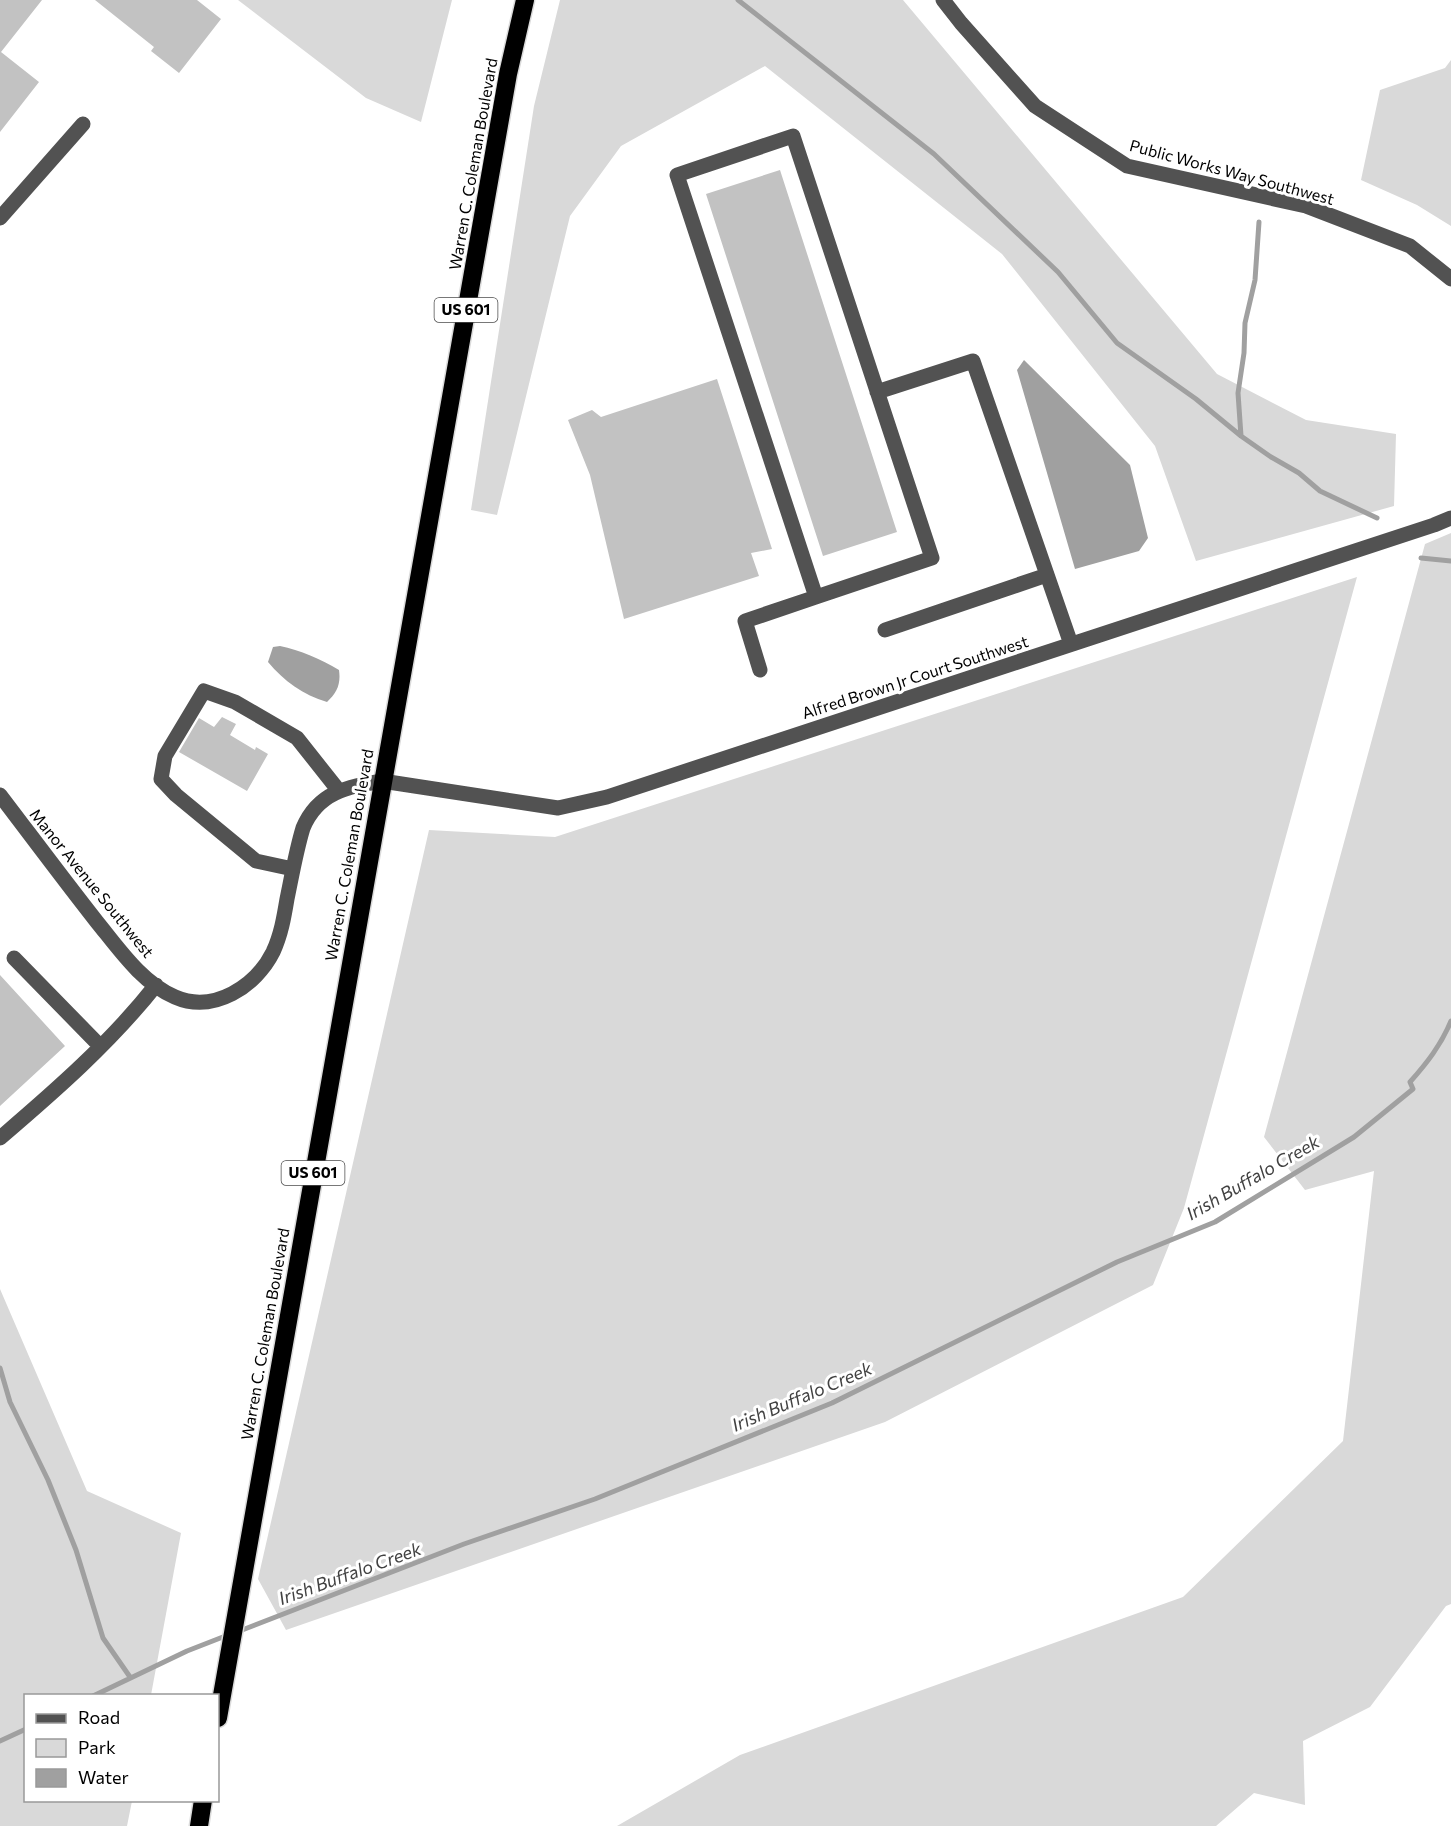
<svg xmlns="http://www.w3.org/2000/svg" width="1451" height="1826" font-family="Commissioner,sans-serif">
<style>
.green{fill:#d9d9d9}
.water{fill:#a0a0a0}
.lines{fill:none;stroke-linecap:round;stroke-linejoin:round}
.stream{stroke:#a0a0a0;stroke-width:5}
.building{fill:#c2c2c2}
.highway-casing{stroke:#dbdbdb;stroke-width:21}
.minor{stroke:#525252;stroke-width:15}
.highway{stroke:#000;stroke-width:18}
.labels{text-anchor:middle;stroke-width:6;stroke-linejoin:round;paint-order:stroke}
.shield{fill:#fff;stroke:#4c4c4c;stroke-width:1.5}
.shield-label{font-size:15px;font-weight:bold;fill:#000}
.street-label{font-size:16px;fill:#000;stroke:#fff}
.water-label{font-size:18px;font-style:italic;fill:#414141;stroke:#fff}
</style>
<rect width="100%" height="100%" fill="#fff"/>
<path class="green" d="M 238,0 L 452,0 L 421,122 L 366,98 Z
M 560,0 L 903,0 L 1217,374 L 1306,420 L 1396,434 L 1394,506 L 1196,561 L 1155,446 L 1002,254 L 765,66 L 621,146 L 570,216 L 497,515 L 471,510 L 534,106 Z
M 1451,60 L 1451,226 L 1417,205 L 1361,180 L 1380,90 L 1445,68 Z
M 1451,533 L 1451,1604 L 1446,1606 L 1370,1707 L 1303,1741 L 1305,1805 L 1254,1793 L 1216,1826 L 617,1826 L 740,1755 L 1183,1597 L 1343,1441 L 1374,1171 L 1305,1190 L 1264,1137 L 1425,544 Z
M 1357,577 L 1184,1208 L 1153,1285 L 885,1422 L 286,1630 L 258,1579 L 429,830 L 555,837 Z
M 0,1289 L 87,1491 L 181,1533 L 151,1695 L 26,1696 L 26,1800 L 132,1801 L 127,1826 L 0,1826 Z"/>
<path class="water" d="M 1024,360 L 1130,465 L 1148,538 L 1139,551 L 1075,569 L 1017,370 Z
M 280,646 C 300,650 321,659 339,670 C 341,684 337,693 327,702 C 303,695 284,681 268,662 L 273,647 Z"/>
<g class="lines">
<path class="stream" d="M 738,0 L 934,154 L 1058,272 L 1117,343 L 1196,399 L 1241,436 L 1271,457 L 1299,473 L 1320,491 L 1377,518
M 1241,436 L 1238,393 L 1244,353 L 1245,323 L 1255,280 L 1259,222
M 1421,558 L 1451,561
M 0,1368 L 10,1402 L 48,1480 L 76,1550 L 103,1638 L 130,1677
M 237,1632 L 464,1544 L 595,1499 L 832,1403 L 1117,1262 L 1215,1222 L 1354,1137 L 1413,1089 L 1410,1082 C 1427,1063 1441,1045 1451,1021
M 93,1696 L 187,1651 L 228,1635
M 0,1741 L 26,1729"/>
</g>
<path class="building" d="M 0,0 L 42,0 L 1,52 L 39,82 L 0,132 Z
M 95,0 L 197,0 L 221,19 L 179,73 L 151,51 L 154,47 Z
M 780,170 L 897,532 L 823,556 L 706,194 Z
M 717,379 L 772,549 L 751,553 L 759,576 L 624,619 L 590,475 L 568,420 L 592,410 L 601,417 Z
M 222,717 L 236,724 L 230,735 L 255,750 L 256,747 L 268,754 L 247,791 L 179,752 L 199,718 L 214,727 Z
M 0,975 L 65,1046 L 0,1106 Z"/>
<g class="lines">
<g class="highway-casing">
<path id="highway" d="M 218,1718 L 508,74 L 525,0
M 199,1826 L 203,1800"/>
</g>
<path class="minor" d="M 943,0 L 961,23 L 1035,106 L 1127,166 L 1306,206 L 1410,246 L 1451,279
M 793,136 L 932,558 L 816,597 L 677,175 Z
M 0,218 L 83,124
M 877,392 L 973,361 L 1071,644
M 885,630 L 1047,575
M 760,670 L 745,621 L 816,597
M 0,795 C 32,837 64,880 97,922 C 119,949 142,983 175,997 C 214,1014 256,986 273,952 C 281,935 284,917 287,899 C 292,875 296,851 303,828 C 318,792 347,787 382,781 L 558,808 L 607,797 L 1434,525 L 1451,518
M 293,869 L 256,861 L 176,795 L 161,779 L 165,756 L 204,691 L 235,702 L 297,738 L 339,791
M 14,958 L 100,1046
M 0,1138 C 55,1091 111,1042 156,985"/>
<use href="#highway" class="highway"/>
</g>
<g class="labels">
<g class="shield">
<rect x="434.5" y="298" width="63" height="24" rx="4.5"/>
<rect x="281.5" y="1161" width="63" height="24" rx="4.5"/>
</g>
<g class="shield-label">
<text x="466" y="315">US 601</text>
<text x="313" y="1178">US 601</text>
</g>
<g class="street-label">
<text transform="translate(473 164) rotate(-80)" y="6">Warren C. Coleman Boulevard</text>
<text transform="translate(1232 172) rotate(15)" y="6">Public Works Way Southwest</text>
<text transform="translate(915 677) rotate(-18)" y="6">Alfred Brown Jr Court Southwest</text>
<text transform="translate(349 855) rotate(-80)" y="6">Warren C. Coleman Boulevard</text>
<text transform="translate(92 883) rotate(51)" y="6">Manor Avenue Southwest</text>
<text transform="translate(265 1334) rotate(-80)" y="6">Warren C. Coleman Boulevard</text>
</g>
<g class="water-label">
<text transform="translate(1253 1178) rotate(-30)" y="6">Irish Buffalo Creek</text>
<text transform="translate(802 1397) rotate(-23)" y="6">Irish Buffalo Creek</text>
<text transform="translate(350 1574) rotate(-20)" y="6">Irish Buffalo Creek</text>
</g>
</g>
<rect x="24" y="1694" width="195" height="108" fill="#ffffff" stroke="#999999" stroke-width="1.5"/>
<rect x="36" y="1714" width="30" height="9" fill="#525252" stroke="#999999" stroke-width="1.5"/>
<text x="78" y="1724" font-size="18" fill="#000000">Road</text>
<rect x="36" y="1739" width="30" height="18" fill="#d9d9d9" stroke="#999999" stroke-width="1.5"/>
<text x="78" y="1754" font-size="18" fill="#000000">Park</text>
<rect x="36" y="1769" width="30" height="18" fill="#a0a0a0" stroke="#999999" stroke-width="1.5"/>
<text x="78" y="1784" font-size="18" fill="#000000">Water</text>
</svg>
